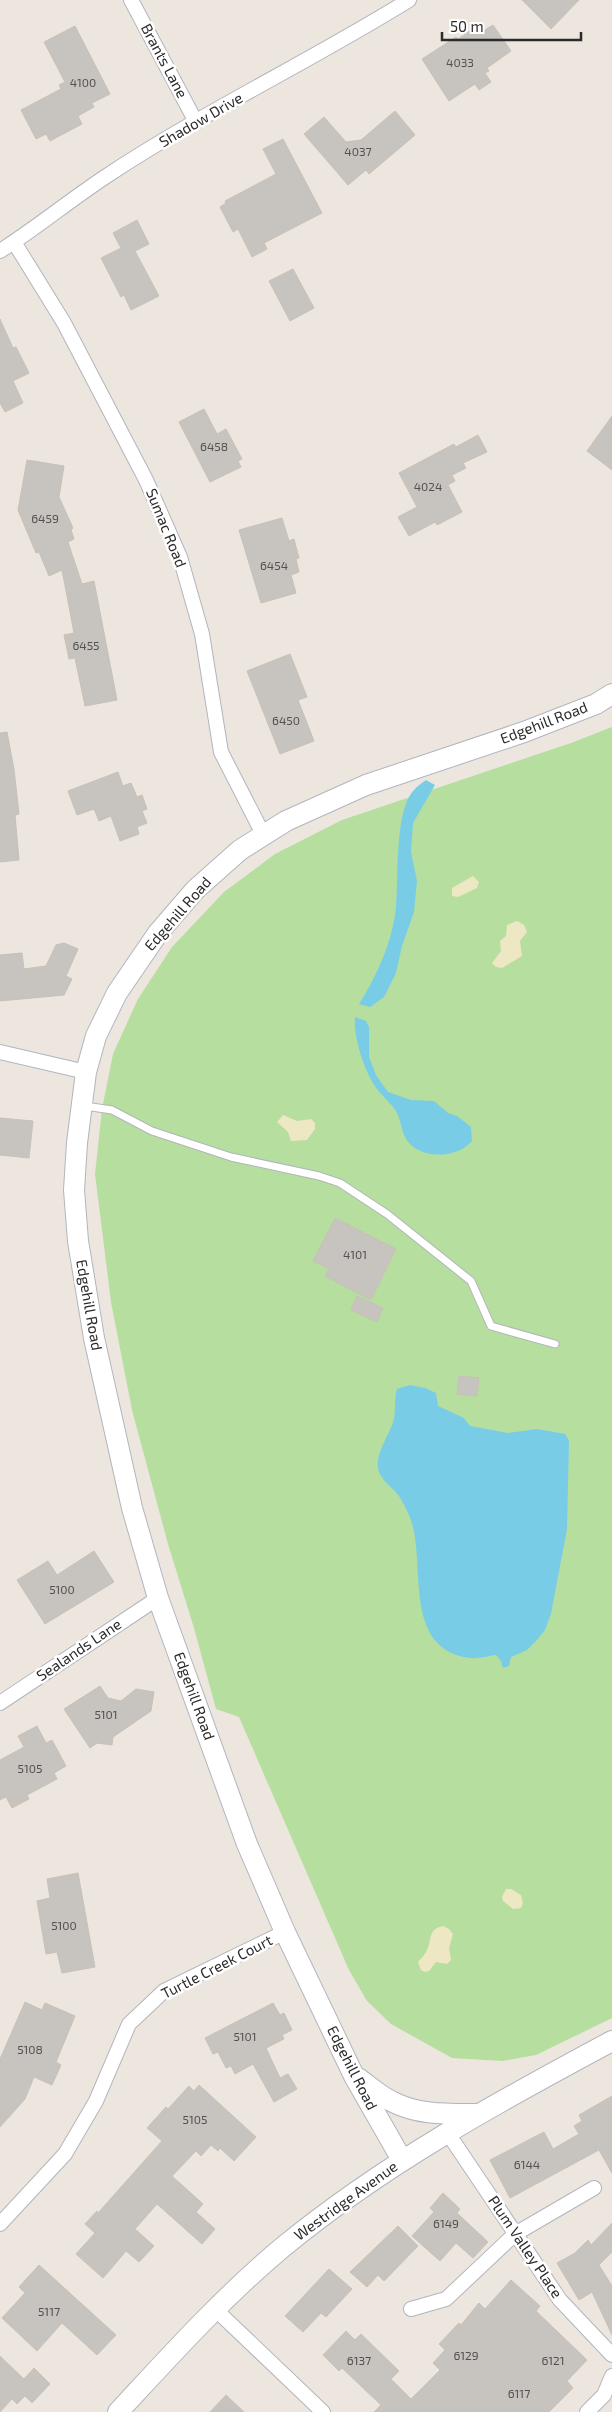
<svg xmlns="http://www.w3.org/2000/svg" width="612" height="2412" font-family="'Exo 2',sans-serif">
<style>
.green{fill:#b6de9f}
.sand{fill:#eee7c4}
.water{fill:#79cce6}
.building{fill:#c7c3be;stroke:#c7c1b8}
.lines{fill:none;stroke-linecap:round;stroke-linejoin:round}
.lane-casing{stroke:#b2b5bd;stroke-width:9}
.street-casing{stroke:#b2b5bd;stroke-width:16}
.secondary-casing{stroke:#b2b5bd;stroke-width:22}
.lane{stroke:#fff;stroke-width:7}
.street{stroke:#fff;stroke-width:14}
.secondary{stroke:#fff;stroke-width:20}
.labels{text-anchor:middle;stroke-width:5;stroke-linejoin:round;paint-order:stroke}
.number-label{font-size:12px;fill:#525150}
.street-label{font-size:15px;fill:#2b2b2b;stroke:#fff}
</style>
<rect width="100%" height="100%" fill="#ece6de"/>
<path class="green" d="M 612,727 L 612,2018 L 536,2055 L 503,2061 L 452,2058 L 391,2024 L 367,2001 L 349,1970 L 239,1717 L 216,1709 L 194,1628 L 168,1544 L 132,1410 L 111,1302 L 95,1174 L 102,1109 L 113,1054 L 138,999 L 172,947 L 224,892 L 275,854 L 342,820 L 571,743 Z"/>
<path class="sand" d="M 473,876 L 479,882 L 477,888 L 458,897 L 452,896 L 452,888 Z
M 517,921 L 524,925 L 527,932 L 520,941 L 522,956 L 502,968 L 496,967 L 492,963 L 501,951 L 500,941 L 506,936 L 507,925 Z
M 283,1115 L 297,1121 L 311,1119 L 315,1123 L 315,1129 L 307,1140 L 291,1141 L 288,1132 L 277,1122 Z
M 506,1889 L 511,1889 L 521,1895 L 523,1903 L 521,1908 L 513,1909 L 503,1901 L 502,1897 Z
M 443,1926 L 449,1929 L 453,1934 L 449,1948 L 451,1960 L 447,1964 L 436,1962 L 429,1971 L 425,1972 L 421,1970 L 418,1962 C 420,1959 424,1956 426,1952 C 432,1942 427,1929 443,1926 Z"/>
<path class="water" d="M 426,780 L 435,785 L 413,823 L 411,852 L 417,881 L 414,912 L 402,946 L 396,973 L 384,997 L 370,1007 L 359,1004 C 377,976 393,940 396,907 C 399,879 394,811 414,790 C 417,786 422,783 426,780 Z
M 355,1017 L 366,1021 L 369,1027 L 369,1057 L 376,1075 L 388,1092 L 411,1100 L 434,1101 L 448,1113 L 457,1116 L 471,1127 L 472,1141 C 459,1157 426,1160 410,1144 C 401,1135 402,1123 397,1113 C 393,1105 383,1097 377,1089 C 365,1073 353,1037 355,1017 Z
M 410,1385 L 425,1388 L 436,1393 L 438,1406 L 464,1418 L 470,1426 L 508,1433 L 537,1429 L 565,1434 L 569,1441 L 567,1529 L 551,1614 L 545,1630 L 537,1640 L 527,1650 L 511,1657 L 509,1666 L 503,1668 L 501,1661 L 496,1655 C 488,1656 478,1659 470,1658 C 405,1650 424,1572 413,1527 C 411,1518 404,1504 399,1496 C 394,1489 386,1484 381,1476 C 370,1460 390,1435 394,1419 C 396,1409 394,1399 397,1389 Z"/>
<path class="building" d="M 522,0 L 579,0 L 551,29 Z
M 479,25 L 483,31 L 493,25 L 511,51 L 487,68 L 489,71 L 485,73 L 491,82 L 479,90 L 475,84 L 449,101 L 422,59 L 456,37 L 458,39 Z
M 75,26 L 110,94 L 92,103 L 94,107 L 78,116 L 82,124 L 50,141 L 46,134 L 36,139 L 21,110 L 61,89 L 59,85 L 65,82 L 44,42 Z
M 395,111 L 415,135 L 369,174 L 366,170 L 348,185 L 304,134 L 324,117 L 346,142 L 361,140 Z
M 283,139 L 322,213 L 264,243 L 267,249 L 252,257 L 238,229 L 233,232 L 220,207 L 226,203 L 225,201 L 276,174 L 263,149 Z
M 137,220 L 149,244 L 135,251 L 159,296 L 131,310 L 124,295 L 121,297 L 101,258 L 121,248 L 113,233 Z
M 293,269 L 314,308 L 290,321 L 269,281 Z
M 0,319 L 13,348 L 16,347 L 29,373 L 13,381 L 23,403 L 5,412 L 0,403 Z
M 204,409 L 217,434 L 226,429 L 242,459 L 238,461 L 241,467 L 210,482 L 179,422 Z
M 612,416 L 612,470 L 587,451 Z
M 478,435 L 487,452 L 463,463 L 466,468 L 452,475 L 455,481 L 448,485 L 462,512 L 437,525 L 435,522 L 409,536 L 398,517 L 417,507 L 399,473 L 454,444 L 456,447 Z
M 27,460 L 64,466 L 59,497 L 73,528 L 71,530 L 74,539 L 68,542 L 82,584 L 94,581 L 117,700 L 85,706 L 75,658 L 69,659 L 64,635 L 74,633 L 62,570 L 49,576 L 39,552 L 36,553 L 18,510 Z
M 282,518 L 289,541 L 294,539 L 299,558 L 296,559 L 299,572 L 291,575 L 296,593 L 261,603 L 239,530 Z
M 290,654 L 307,697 L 298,700 L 314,741 L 280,754 L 247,671 Z
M 7,732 L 14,769 L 19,814 L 15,815 L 19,860 L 0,862 L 0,733 Z
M 118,772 L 123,786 L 131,783 L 137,797 L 142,795 L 147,809 L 142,811 L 147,823 L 137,827 L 139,834 L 120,841 L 111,816 L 99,821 L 94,809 L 77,815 L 68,791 Z
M 64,943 L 78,949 L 66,976 L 72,979 L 64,995 L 0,1001 L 0,955 L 22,953 L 24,969 L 46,966 L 56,945 Z
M 0,1118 L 33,1121 L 29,1158 L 0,1155 Z
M 335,1218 L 396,1249 L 371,1300 L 325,1276 L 329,1269 L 313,1261 Z
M 357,1296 L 383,1308 L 377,1322 L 351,1310 Z
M 459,1376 L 479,1378 L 477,1396 L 457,1394 Z
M 94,1551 L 114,1582 L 45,1624 L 17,1580 L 48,1561 L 57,1575 Z
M 100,1686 L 108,1698 L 121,1701 L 136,1689 L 154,1692 L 151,1711 L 113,1737 L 112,1745 L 97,1743 L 90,1748 L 64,1709 Z
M 37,1726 L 46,1743 L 52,1740 L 66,1766 L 54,1773 L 57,1779 L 27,1795 L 29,1799 L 12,1808 L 6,1797 L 0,1800 L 0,1760 L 24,1747 L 18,1736 Z
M 78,1873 L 95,1967 L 62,1973 L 57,1952 L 46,1954 L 37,1901 L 50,1898 L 47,1879 Z
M 25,2002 L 42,2010 L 45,2003 L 75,2016 L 56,2062 L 61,2065 L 52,2085 L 34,2077 L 25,2099 L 0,2127 L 0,2059 Z
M 273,2003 L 280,2015 L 284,2013 L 292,2030 L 282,2035 L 284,2039 L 266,2048 L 280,2078 L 288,2074 L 297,2089 L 274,2102 L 253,2064 L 235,2074 L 231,2066 L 226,2068 L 218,2052 L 213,2054 L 205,2038 Z
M 199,2085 L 256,2137 L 234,2161 L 220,2148 L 218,2151 L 211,2145 L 201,2156 L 196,2151 L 172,2176 L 203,2204 L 196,2212 L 215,2229 L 202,2244 L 157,2204 L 135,2229 L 154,2246 L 139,2262 L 126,2251 L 103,2278 L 76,2254 L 95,2233 L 85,2224 L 97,2211 L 98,2213 L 162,2141 L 147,2128 L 166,2107 L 168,2109 L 189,2086 L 194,2091 Z
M 612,2096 L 612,2173 L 599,2150 L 510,2198 L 490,2160 L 544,2132 L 553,2149 L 579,2134 L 574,2126 L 582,2121 L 579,2115 Z
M 443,2193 L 460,2209 L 457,2213 L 488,2242 L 473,2258 L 456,2243 L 440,2261 L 412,2236 L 434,2212 L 430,2208 Z
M 612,2223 L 612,2252 L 599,2265 L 612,2286 L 612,2335 L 592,2292 L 579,2300 L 557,2263 L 575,2253 L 588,2240 L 591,2245 Z
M 398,2226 L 418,2246 L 384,2281 L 378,2275 L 367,2287 L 350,2272 Z
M 39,2265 L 116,2335 L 97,2355 L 62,2323 L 37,2351 L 2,2318 L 25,2293 L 19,2287 Z
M 329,2269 L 352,2289 L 326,2317 L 321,2313 L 303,2332 L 285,2316 Z
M 511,2280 L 540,2306 L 536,2311 L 587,2360 L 567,2381 L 573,2388 L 549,2412 L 374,2412 L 381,2405 L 342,2368 L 339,2371 L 323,2355 L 346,2331 L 355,2340 L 361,2334 L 399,2371 L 391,2379 L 411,2399 L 440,2370 L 433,2363 L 445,2350 L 439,2344 L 459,2323 L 461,2325 L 479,2303 L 485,2309 Z
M 0,2356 L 24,2379 L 34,2368 L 50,2384 L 32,2403 L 25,2396 L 17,2404 L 12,2399 L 0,2412 Z
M 226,2395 L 244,2412 L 210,2412 Z"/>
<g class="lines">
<g class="lane-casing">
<path id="lane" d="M 85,1106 L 112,1110 L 152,1131 L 231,1157 L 319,1176 L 340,1183 L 387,1214 L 471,1281 L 491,1326 L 555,1344"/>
</g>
<g class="street-casing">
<path id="street" d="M 131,0 L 196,122
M 14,242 L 64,323 L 146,480 L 180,557 L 202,634 L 221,752 L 263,834
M 0,251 C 36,228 69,201 105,177 C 203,112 309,62 409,0
M 0,1052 L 86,1072
M 0,1703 L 158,1598
M 447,2132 L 560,2300 L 612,2355
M 0,2224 L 65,2154 L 96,2101 L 129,2024 L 164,1991 L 285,1932
M 215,2309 L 323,2412
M 411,2309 L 446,2299 L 515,2234 L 594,2188
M 587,2412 L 604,2395 L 612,2376"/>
</g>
<g class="secondary-casing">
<path id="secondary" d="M 358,2078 C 369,2086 379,2095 391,2101 C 417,2115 446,2114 475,2114
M 402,2160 L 354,2076 L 285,1932 L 247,1844 L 158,1598 L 132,1508 L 94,1338 L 78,1241 L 74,1190 L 77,1143 L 86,1072 L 96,1036 L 117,993 L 158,933 L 195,890 L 240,850 L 286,821 L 366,785 L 524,732 L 596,704 L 612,694
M 118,2412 C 171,2355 223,2297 283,2247 C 384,2164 498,2102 612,2041"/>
</g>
<use href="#lane" class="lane"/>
<use href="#street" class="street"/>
<use href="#secondary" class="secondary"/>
</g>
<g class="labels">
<g class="number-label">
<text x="460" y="67">4033</text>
<text x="83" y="87">4100</text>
<text x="358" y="156">4037</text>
<text x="214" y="451">6458</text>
<text x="428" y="491">4024</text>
<text x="45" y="523">6459</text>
<text x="274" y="570">6454</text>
<text x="86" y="650">6455</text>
<text x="286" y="725">6450</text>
<text x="355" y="1259">4101</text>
<text x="62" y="1594">5100</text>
<text x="106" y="1719">5101</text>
<text x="30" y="1773">5105</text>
<text x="64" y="1930">5100</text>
<text x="245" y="2041">5101</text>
<text x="30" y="2054">5108</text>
<text x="195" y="2124">5105</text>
<text x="527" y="2169">6144</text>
<text x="446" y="2228">6149</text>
<text x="49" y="2316">5117</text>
<text x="466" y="2360">6129</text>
<text x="359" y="2365">6137</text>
<text x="553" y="2365">6121</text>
<text x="519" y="2398">6117</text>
</g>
<g class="street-label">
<text transform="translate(164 61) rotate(62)" y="5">Brants Lane</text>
<text transform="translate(201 120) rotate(-30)" y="5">Shadow Drive</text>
<text transform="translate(166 528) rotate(68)" y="5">Sumac Road</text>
<text transform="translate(544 723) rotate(-21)" y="5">Edgehill Road</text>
<text transform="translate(178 914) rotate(-49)" y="5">Edgehill Road</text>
<text transform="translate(89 1305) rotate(80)" y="5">Edgehill Road</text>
<text transform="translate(79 1650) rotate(-34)" y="5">Sealands Lane</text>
<text transform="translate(194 1696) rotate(70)" y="5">Edgehill Road</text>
<text transform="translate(217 1967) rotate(-27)" y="5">Turtle Creek Court</text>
<text transform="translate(352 2068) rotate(63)" y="5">Edgehill Road</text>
<text transform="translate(346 2201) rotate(-36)" y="5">Westridge Avenue</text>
<text transform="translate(525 2247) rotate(56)" y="5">Plum Valley Place</text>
</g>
</g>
<path d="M442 32v8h139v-8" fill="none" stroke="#2b2b2b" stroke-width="2.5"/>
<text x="450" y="32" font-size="15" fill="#2b2b2b" stroke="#ffffff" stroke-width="4" paint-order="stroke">50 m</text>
</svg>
